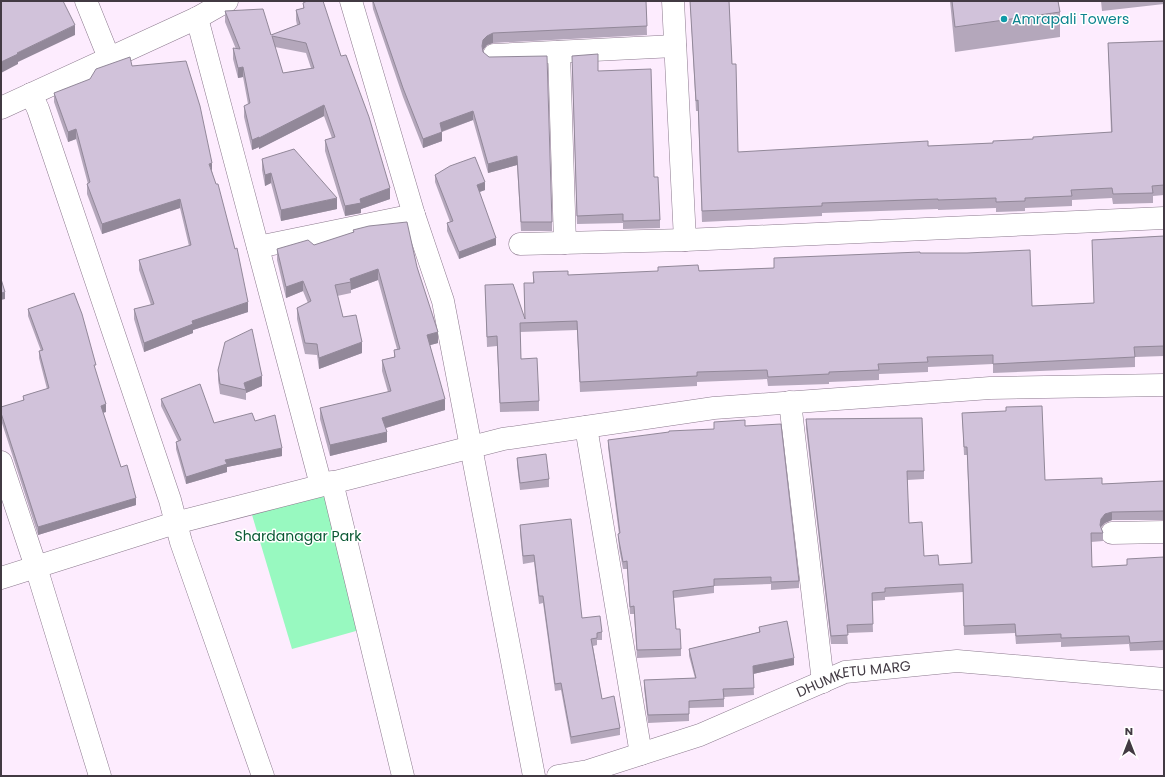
<svg xmlns="http://www.w3.org/2000/svg" width="1165" height="777" font-family="Poppins,sans-serif">
<style>
.green{fill:#98f9c0}
.lines{fill:none;stroke-linecap:round;stroke-linejoin:round}
.minor-casing{stroke:#8c7a8e;stroke-width:23}
.minor{stroke:#fff;stroke-width:22}
.wall{fill:#b4a7bb;fill-rule:evenodd}
.shaded-wall{fill:#928899}
.building{fill:#d1c2da;stroke:#928899;fill-rule:evenodd}
.culture-dot{fill:#0f9aa8;stroke:#fff;stroke-width:1.5}
.labels{text-anchor:middle;stroke-width:3;stroke-linejoin:round;paint-order:stroke}
.culture-label{font-size:14px;fill:#0d838f;stroke:#fff;text-anchor:start}
.park-label{font-size:14px;fill:#0a5834;stroke:#fff}
.street-label{font-size:14px;fill:#423a43;stroke:#fff}
</style>
<rect width="100%" height="100%" fill="#fdecfe"/>
<path class="green" d="M 325,489 L 363,629 L 292,649 L 250,508 Z"/>
<g class="lines">
<g class="minor-casing">
<g id="minor">
<path d="M 86,1 L 109,58"/>
<path d="M 351,1 L 414,215 L 443,301 L 534,776"/>
<path d="M 673,1 L 685,240"/>
<path d="M 197,18 L 321,485"/>
<path d="M 559,52 L 565,243"/>
<path d="M 494,55 L 675,46"/>
<path d="M 31,94 L 38,109 L 170,500 L 181,542 L 263,776"/>
<path d="M 1,108 L 197,18 L 227,1"/>
<path d="M 520,244 L 685,240 L 1164,218"/>
<path d="M 258,247 L 414,215"/>
<path d="M 790,402 L 823,682"/>
<path d="M 586,427 L 641,754"/>
<path d="M 1,462 L 36,567 L 100,776"/>
<path d="M 332,482 L 403,776"/>
<path d="M 1112,533 L 1164,532"/>
<path d="M 1,578 L 175,523 L 503,439 L 714,408 L 990,388 L 1164,385"/>
<path id="s1" d="M 558,776 L 588,771 L 700,735 L 845,672 L 957,661 L 1164,679"/>
</g>
</g>
<use href="#minor" class="minor"/>
</g>
<path class="wall" d="M 372,1 L 646,1 L 647,35 L 493,43 L 487,45 L 483,50 L 552,222 L 552,231 L 521,231 L 517,165 L 488,173 L 473,120 L 442,132 L 442,141 L 423,148 L 403,97 L 373,9 Z
M 690,1 L 729,1 L 732,64 L 738,152 L 928,146 L 993,143 L 1111,132 L 1108,43 L 1164,41 L 1164,195 L 1153,196 L 1153,203 L 1113,204 L 1112,198 L 1072,200 L 1072,206 L 1025,208 L 1025,211 L 996,212 L 996,208 L 938,210 L 938,209 L 822,213 L 822,216 L 702,222 L 698,111 L 696,111 Z
M 950,1 L 1058,1 L 1060,12 L 1060,37 L 955,52 Z
M 1101,1 L 1164,1 L 1164,4 L 1102,11 Z
M 303,3 L 341,56 L 390,199 L 361,209 L 361,213 L 345,216 L 325,151 L 325,140 L 332,138 L 324,116 L 259,149 L 259,147 L 252,150 L 244,117 L 244,106 L 248,104 L 243,77 L 238,78 L 233,59 L 233,48 L 236,49 L 225,22 L 225,11 L 271,35 L 297,25 L 296,20 L 296,10 L 303,8 ZM 275,47 L 306,53 L 311,68 L 283,73 Z
M 572,64 L 598,71 L 654,177 L 660,220 L 660,228 L 623,229 L 623,223 L 577,224 Z
M 132,66 L 212,171 L 248,312 L 193,330 L 193,333 L 144,352 L 134,319 L 134,309 L 151,305 L 139,270 L 139,260 L 189,246 L 180,208 L 102,234 L 87,194 L 87,184 L 88,184 L 76,139 L 68,142 L 54,102 L 54,93 Z
M 262,159 L 337,209 L 281,221 L 271,183 L 265,186 L 262,170 Z
M 435,175 L 485,190 L 479,192 L 496,245 L 459,259 L 447,231 L 447,223 L 450,222 L 435,182 Z
M 353,230 L 417,267 L 438,343 L 430,345 L 445,410 L 386,428 L 387,442 L 330,456 L 320,419 L 320,408 L 388,392 L 382,371 L 382,360 L 394,357 L 394,350 L 397,349 L 378,280 L 351,290 L 351,293 L 337,296 L 343,317 L 362,353 L 319,369 L 317,355 L 305,354 L 297,319 L 297,308 L 308,303 L 303,291 L 286,298 L 277,260 L 277,249 L 314,245 L 353,233 Z
M 1164,236 L 1164,356 L 1135,357 L 1135,367 L 993,373 L 993,364 L 928,367 L 928,372 L 879,374 L 879,380 L 829,382 L 829,384 L 768,386 L 767,379 L 697,382 L 697,386 L 580,392 L 577,330 L 520,332 L 521,359 L 539,401 L 539,411 L 500,412 L 497,346 L 487,347 L 485,285 L 525,318 L 524,283 L 533,283 L 533,272 L 568,275 L 774,268 L 774,258 L 920,253 L 1032,306 L 1094,303 L 1092,240 Z
M 28,309 L 96,372 L 106,412 L 103,413 L 121,467 L 136,505 L 38,535 L 1,420 L 1,407 L 23,401 L 23,396 L 47,389 L 39,358 L 39,351 L 41,351 L 28,316 Z
M 218,370 L 262,386 L 246,393 L 246,400 L 220,394 L 218,380 Z
M 161,399 L 214,423 L 255,421 L 282,456 L 227,467 L 227,472 L 186,484 L 176,449 L 176,442 L 178,441 L 161,406 Z
M 962,413 L 1045,480 L 1102,484 L 1164,481 L 1164,520 L 1112,520 L 1105,523 L 1101,527 L 1103,533 L 1103,541 L 1091,542 L 1092,567 L 1127,565 L 1164,557 L 1164,650 L 1130,651 L 1129,644 L 1061,647 L 1061,642 L 1016,644 L 1015,633 L 964,635 L 963,592 L 885,597 L 885,600 L 872,601 L 873,632 L 847,633 L 848,644 L 831,644 L 806,428 L 806,419 L 924,471 L 924,479 L 907,480 L 909,523 L 924,556 L 939,565 L 971,563 L 967,455 L 964,455 Z
M 714,422 L 745,426 L 799,581 L 799,588 L 771,590 L 771,584 L 714,586 L 714,593 L 674,598 L 676,629 L 681,649 L 681,656 L 637,658 L 634,614 L 630,614 L 627,569 L 623,569 L 619,548 L 618,534 L 619,534 L 608,447 L 608,440 L 714,429 Z
M 517,458 L 549,479 L 549,487 L 520,490 L 517,465 Z
M 520,525 L 582,618 L 602,632 L 602,640 L 597,640 L 597,645 L 593,646 L 602,699 L 620,728 L 620,735 L 571,744 L 561,690 L 555,691 L 543,603 L 539,604 L 534,562 L 523,564 L 520,533 Z
M 759,627 L 794,665 L 753,674 L 754,695 L 724,697 L 724,707 L 689,708 L 689,721 L 648,723 L 644,688 L 644,680 L 695,678 L 689,656 L 689,649 L 759,632 Z"/>
<path class="shaded-wall" d="M 75,25 L 75,35 L 18,62 L 18,64 L 1,73 L 1,62 L 17,53 Z
M 493,33 L 493,43 L 487,45 L 483,50 L 482,46 L 483,40 L 487,36 Z
M 243,67 L 243,77 L 238,78 L 238,68 Z
M 324,105 L 324,116 L 259,149 L 259,138 Z
M 473,111 L 473,120 L 440,132 L 440,123 Z
M 76,129 L 76,139 L 68,142 L 68,132 Z
M 442,132 L 442,141 L 423,148 L 423,139 Z
M 259,137 L 259,147 L 252,150 L 252,140 Z
M 517,156 L 517,165 L 488,173 L 488,164 Z
M 212,163 L 212,172 L 209,164 Z
M 271,173 L 271,183 L 265,186 L 265,175 Z
M 485,182 L 485,190 L 477,193 L 477,185 Z
M 390,188 L 390,199 L 361,209 L 361,213 L 345,216 L 345,206 L 360,199 Z
M 337,198 L 337,209 L 281,221 L 281,210 Z
M 180,199 L 180,208 L 102,234 L 102,224 Z
M 496,238 L 496,245 L 459,259 L 459,252 Z
M 378,269 L 378,280 L 351,290 L 350,279 Z
M 303,281 L 303,291 L 286,298 L 286,287 Z
M 5,292 L 5,299 L 1,300 L 1,293 Z
M 248,302 L 248,312 L 193,330 L 193,333 L 144,352 L 144,343 L 192,321 Z
M 438,332 L 438,343 L 427,346 L 427,335 Z
M 362,342 L 362,353 L 319,369 L 319,358 Z
M 262,376 L 262,386 L 246,393 L 246,390 L 244,383 Z
M 445,399 L 445,410 L 382,429 L 382,418 Z
M 106,404 L 106,412 L 101,413 L 101,406 Z
M 387,432 L 387,442 L 330,456 L 330,445 Z
M 282,448 L 282,456 L 227,467 L 227,472 L 186,484 L 186,477 L 225,460 Z
M 136,498 L 136,505 L 38,535 L 38,527 Z
M 1112,512 L 1112,520 L 1105,523 L 1101,527 L 1100,534 L 1100,525 L 1101,519 L 1105,514 Z
M 794,658 L 794,665 L 753,674 L 753,666 Z"/>
<path class="building" d="M 1,1 L 63,1 L 75,25 L 17,53 L 18,54 L 1,62 Z
M 307,1 L 323,1 L 341,56 L 346,55 L 369,117 L 390,188 L 360,199 L 361,203 L 345,206 L 325,140 L 335,137 L 324,105 L 259,138 L 259,137 L 252,140 L 244,106 L 250,103 L 243,67 L 238,68 L 233,48 L 240,49 L 225,11 L 263,9 L 271,35 L 300,24 L 296,10 L 304,8 L 303,3 ZM 272,36 L 306,43 L 314,68 L 283,73 Z
M 373,1 L 646,1 L 647,26 L 493,33 L 487,36 L 483,40 L 482,46 L 483,52 L 489,57 L 547,56 L 552,222 L 521,222 L 517,156 L 488,164 L 473,111 L 440,123 L 442,132 L 423,139 L 403,88 Z
M 690,1 L 729,1 L 732,64 L 736,64 L 738,152 L 928,141 L 928,146 L 993,143 L 993,141 L 1033,139 L 1033,137 L 1112,132 L 1108,43 L 1164,41 L 1164,185 L 1152,186 L 1153,193 L 1113,194 L 1112,188 L 1071,190 L 1072,196 L 1025,198 L 1025,201 L 996,202 L 996,198 L 938,200 L 938,199 L 822,203 L 822,206 L 702,211 L 698,100 L 696,101 Z
M 952,1 L 1058,1 L 1060,12 L 955,27 Z
M 598,54 L 598,71 L 651,69 L 654,177 L 658,177 L 660,220 L 623,221 L 623,214 L 577,216 L 572,56 Z
M 130,57 L 132,66 L 186,61 L 200,106 L 212,163 L 209,164 L 216,184 L 218,184 L 235,249 L 237,248 L 248,302 L 192,321 L 193,324 L 144,343 L 134,309 L 154,304 L 139,260 L 191,245 L 180,199 L 102,224 L 87,184 L 90,182 L 76,129 L 68,132 L 54,93 L 90,79 L 96,69 Z
M 294,149 L 337,198 L 281,210 L 271,173 L 265,175 L 262,159 Z
M 475,157 L 485,182 L 477,185 L 496,238 L 459,252 L 447,223 L 453,221 L 435,175 L 450,166 Z
M 407,222 L 417,267 L 438,332 L 427,335 L 445,399 L 382,418 L 387,432 L 330,445 L 320,408 L 391,391 L 382,360 L 395,357 L 394,350 L 400,349 L 378,269 L 350,279 L 351,282 L 335,285 L 343,317 L 356,315 L 362,342 L 319,358 L 317,344 L 305,343 L 297,308 L 311,301 L 303,281 L 286,287 L 277,249 L 308,240 L 314,245 L 354,232 L 353,230 L 369,226 Z
M 1164,236 L 1164,346 L 1134,347 L 1135,357 L 993,364 L 993,355 L 927,357 L 928,362 L 878,364 L 879,370 L 829,372 L 829,374 L 768,377 L 767,370 L 697,372 L 697,376 L 580,382 L 577,321 L 520,323 L 521,359 L 537,358 L 539,401 L 500,403 L 497,336 L 487,337 L 485,285 L 513,284 L 525,319 L 524,283 L 534,283 L 533,272 L 568,271 L 568,275 L 658,271 L 658,267 L 698,265 L 699,271 L 774,268 L 774,258 L 920,252 L 920,253 L 967,253 L 1030,250 L 1032,306 L 1094,303 L 1092,240 Z
M 1,279 L 5,292 L 1,293 Z
M 74,293 L 82,314 L 96,365 L 94,365 L 106,404 L 101,406 L 121,467 L 127,465 L 136,498 L 38,527 L 1,413 L 1,407 L 24,400 L 23,396 L 49,388 L 39,351 L 43,350 L 28,309 Z
M 252,329 L 262,376 L 244,383 L 246,390 L 220,384 L 218,370 L 225,342 Z
M 200,384 L 214,423 L 252,413 L 255,421 L 275,415 L 282,448 L 225,460 L 227,464 L 186,477 L 176,442 L 181,440 L 161,399 Z
M 1042,406 L 1045,480 L 1102,478 L 1102,484 L 1164,481 L 1164,511 L 1112,512 L 1105,514 L 1101,519 L 1100,525 L 1103,533 L 1091,533 L 1092,567 L 1127,565 L 1127,559 L 1164,557 L 1164,641 L 1130,643 L 1129,636 L 1061,638 L 1061,634 L 1016,636 L 1015,624 L 964,626 L 963,584 L 885,588 L 885,592 L 872,593 L 873,624 L 847,625 L 848,635 L 831,636 L 806,419 L 922,418 L 924,471 L 907,471 L 909,523 L 922,522 L 924,556 L 938,555 L 939,565 L 972,563 L 967,447 L 964,447 L 962,413 L 1006,411 L 1006,407 Z
M 745,420 L 745,426 L 781,424 L 799,581 L 771,582 L 771,577 L 714,579 L 714,586 L 673,591 L 676,629 L 680,629 L 681,649 L 637,650 L 634,606 L 630,607 L 627,561 L 623,562 L 619,541 L 618,534 L 620,533 L 608,440 L 669,432 L 669,431 L 714,429 L 714,422 Z
M 546,454 L 549,479 L 520,483 L 517,458 Z
M 571,519 L 582,618 L 600,616 L 602,632 L 597,633 L 597,638 L 591,639 L 602,699 L 614,696 L 620,728 L 571,737 L 561,683 L 555,684 L 543,596 L 539,596 L 534,555 L 523,556 L 520,525 Z
M 787,621 L 794,658 L 753,666 L 754,688 L 723,689 L 724,699 L 689,701 L 689,714 L 648,715 L 644,680 L 696,678 L 689,649 L 760,632 L 759,627 Z"/>
<circle class="culture-dot" cx="1004" cy="19" r="4"/>
<g class="labels">
<g class="culture-label">
<text x="1012" y="24">Amrapali Towers</text>
</g>
<g class="park-label">
<text x="298" y="541">Shardanagar Park</text>
</g>
<g class="street-label">
<text dy="5" stroke="none"><textPath href="#s1" startOffset="313">DHUMKETU MARG</textPath></text>
</g>
</g>
<rect width="1165" height="777" fill="none" stroke="#423a43" stroke-width="4"/>
<g transform="translate(1129 741)" stroke="#ffffff" stroke-width="3" paint-order="stroke">
<path d="M0-3L7 15L0 10L-7 15Z" fill="#423a43"/>
<text y="-6" font-size="11" font-weight="bold" text-anchor="middle" fill="#423a43">N</text>
</g>
</svg>
